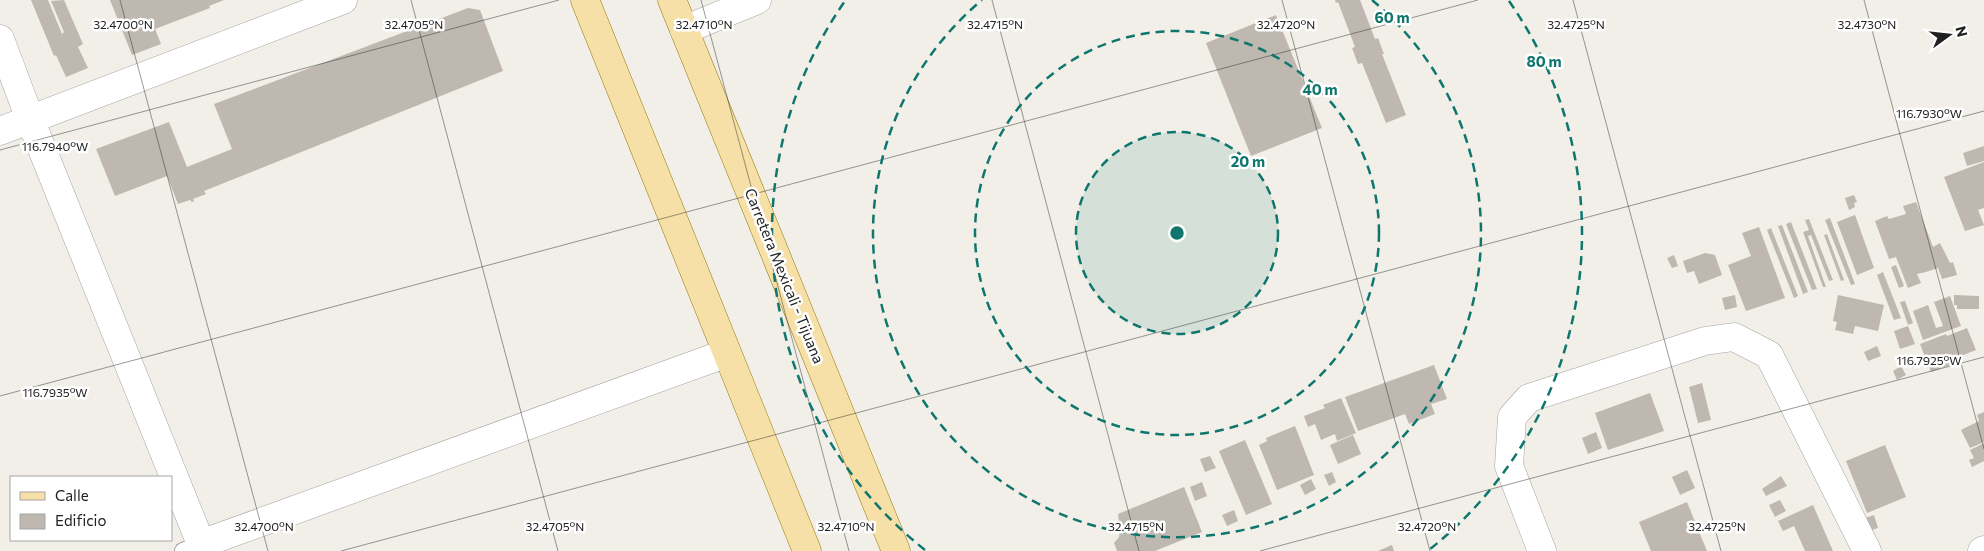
<svg xmlns="http://www.w3.org/2000/svg" width="1984" height="551" font-family="Commissioner,sans-serif">
<style>
.building{fill:#beb8b1}
.lines{fill:none;stroke-linecap:round;stroke-linejoin:round}
.lane-casing{stroke:#a5a5a5;stroke-width:18}
.street-casing{stroke:#a5a5a5;stroke-width:29}
.primary-casing{stroke:#957b09;stroke-width:29}
.lane{stroke:#fff;stroke-width:16}
.street{stroke:#fff;stroke-width:28}
.primary{stroke:#f7e0a7;stroke-width:28}
.ticks{fill:none;stroke:#212121;stroke-width:1;stroke-opacity:0.45}
.ring{fill:none;stroke:#0f766e;stroke-width:2.5;stroke-dasharray:9 6}
.labels{text-anchor:middle;stroke-width:5;stroke-linejoin:round;paint-order:stroke}
.street-label{font-size:15px;fill:#212121;stroke:#fff}
.ticks-label{font-size:12px;text-anchor:middle;fill:#212121;stroke:#fff;stroke-width:5;stroke-linejoin:round;paint-order:stroke}
.centre{fill:#0f766e;stroke:#fff;stroke-width:2.5}
.ring-label{font-size:15px;text-anchor:middle;font-weight:bold;fill:#0f766e;stroke:#fff;stroke-width:5;stroke-linejoin:round;paint-order:stroke}
</style>
<rect width="100%" height="100%" fill="#f1efe8"/>
<path class="building" d="M 31,0 L 48,0 L 62,34 L 64,32 L 51,1 L 64,0 L 83,44 L 78,47 L 88,68 L 66,77 L 56,55 L 54,56 Z
M 110,0 L 224,0 L 209,6 L 210,8 L 155,29 L 161,44 L 132,55 Z
M 1335,0 L 1360,0 L 1375,39 L 1378,38 L 1384,54 L 1382,54 L 1406,115 L 1386,123 L 1362,63 L 1358,64 L 1352,48 L 1355,47 L 1338,2 L 1336,3 Z
M 468,8 L 480,10 L 503,71 L 204,191 L 206,194 L 193,199 L 194,201 L 192,202 L 190,200 L 178,204 L 167,176 L 115,196 L 96,149 L 169,122 L 187,167 L 232,149 L 214,104 Z
M 1276,15 L 1322,128 L 1251,156 L 1206,43 Z
M 1984,146 L 1984,161 L 1967,166 L 1963,153 Z
M 1984,162 L 1984,208 L 1978,210 L 1984,225 L 1965,231 L 1944,177 Z
M 1854,195 L 1857,202 L 1854,203 L 1855,207 L 1849,210 L 1845,198 Z
M 1916,202 L 1933,247 L 1940,243 L 1950,263 L 1953,262 L 1957,275 L 1942,279 L 1938,268 L 1926,272 L 1917,274 L 1921,283 L 1908,288 L 1896,257 L 1889,259 L 1875,221 L 1887,216 L 1889,219 L 1906,214 L 1903,206 Z
M 1855,215 L 1874,268 L 1857,275 L 1837,222 Z
M 1830,218 L 1855,284 L 1851,285 L 1825,220 Z
M 1809,219 L 1833,280 L 1829,281 L 1811,235 L 1808,236 L 1826,287 L 1823,287 L 1803,232 L 1809,230 L 1805,220 Z
M 1791,222 L 1817,289 L 1812,290 L 1786,224 Z
M 1782,225 L 1808,292 L 1803,294 L 1778,226 Z
M 1759,227 L 1785,298 L 1746,311 L 1728,265 L 1751,256 L 1742,233 Z
M 1771,228 L 1798,296 L 1794,298 L 1767,230 Z
M 1827,234 L 1844,280 L 1841,281 L 1824,235 Z
M 1705,253 L 1715,255 L 1722,275 L 1699,284 L 1694,271 L 1687,273 L 1683,261 Z
M 1674,255 L 1678,266 L 1672,268 L 1667,258 Z
M 1896,265 L 1904,286 L 1899,288 L 1891,267 Z
M 1883,272 L 1901,318 L 1894,320 L 1877,275 Z
M 1735,295 L 1737,307 L 1725,310 L 1722,298 Z
M 1838,295 L 1884,305 L 1878,331 L 1855,326 L 1853,334 L 1835,330 L 1837,322 L 1833,321 Z
M 1954,295 L 1979,296 L 1979,309 L 1957,309 L 1957,305 L 1954,305 Z
M 1950,296 L 1961,326 L 1923,340 L 1913,311 L 1928,305 L 1936,328 L 1943,326 L 1934,302 Z
M 1905,301 L 1913,323 L 1908,325 L 1900,302 Z
M 1908,326 L 1915,344 L 1900,349 L 1894,331 Z
M 1967,328 L 1976,350 L 1956,358 L 1958,362 L 1931,372 L 1920,344 L 1946,334 L 1947,336 Z
M 1877,346 L 1881,356 L 1868,361 L 1864,352 Z
M 1434,365 L 1447,399 L 1431,404 L 1435,414 L 1409,424 L 1405,414 L 1358,431 L 1345,397 Z
M 1901,366 L 1906,375 L 1897,380 L 1893,371 Z
M 1702,383 L 1711,420 L 1698,423 L 1689,387 Z
M 1650,393 L 1664,431 L 1608,450 L 1595,413 Z
M 1341,398 L 1356,433 L 1337,441 L 1335,434 L 1321,440 L 1315,424 L 1308,427 L 1304,416 L 1325,408 L 1323,405 Z
M 1984,412 L 1984,442 L 1970,448 L 1961,430 L 1979,421 L 1977,415 Z
M 1295,426 L 1314,475 L 1277,490 L 1259,445 L 1267,441 L 1266,438 Z
M 1596,432 L 1602,448 L 1588,454 L 1582,438 Z
M 1353,435 L 1361,454 L 1338,464 L 1330,445 Z
M 1245,440 L 1272,504 L 1246,515 L 1219,451 Z
M 1984,443 L 1984,461 L 1972,467 L 1969,460 L 1974,458 L 1970,450 Z
M 1885,445 L 1906,497 L 1867,513 L 1846,461 Z
M 1210,456 L 1216,468 L 1205,472 L 1200,459 Z
M 1687,470 L 1695,488 L 1680,495 L 1672,477 Z
M 1332,472 L 1336,482 L 1329,486 L 1324,475 Z
M 1781,476 L 1787,486 L 1766,496 L 1762,489 Z
M 1311,479 L 1316,489 L 1305,495 L 1300,485 Z
M 1202,482 L 1207,496 L 1195,501 L 1190,487 Z
M 1184,487 L 1202,532 L 1155,551 L 1117,551 L 1114,543 L 1119,537 L 1120,531 L 1118,514 Z
M 1780,500 L 1786,511 L 1775,517 L 1769,505 Z
M 1687,502 L 1707,551 L 1651,551 L 1639,522 Z
M 1813,505 L 1833,551 L 1805,551 L 1794,526 L 1783,531 L 1778,521 Z
M 1234,510 L 1238,521 L 1227,526 L 1222,515 Z
M 1874,515 L 1878,528 L 1872,530 L 1874,537 L 1859,520 Z
M 1392,545 L 1394,551 L 1378,551 Z"/>
<g class="lines">
<g class="lane-casing">
<path id="lane" d="M 183,551 L 201,544"/>
</g>
<g class="street-casing">
<path id="street" d="M 684,30 L 757,0
M 0,39 L 30,119 L 201,544 L 727,353
M 0,131 L 343,0
M 1542,551 L 1509,466 L 1512,417 L 1529,398 L 1705,341 L 1734,337 L 1769,355 L 1867,551
M 1982,551 L 1984,550"/>
</g>
<g class="primary-casing">
<path id="primary" d="M 585,0 L 807,551
M 672,0 L 896,551"/>
</g>
<use href="#lane" class="lane"/>
<use href="#street" class="street"/>
<use href="#primary" class="primary"/>
</g>
<path class="ticks" d="M 120,0 L 268,551M 411,0 L 558,551M 701,0 L 849,551M 992,0 L 1139,551M 1282,0 L 1430,551M 1573,0 L 1721,551M 1864,0 L 1984,449M 0,150 L 559,0M 0,396 L 1478,0M 341,551 L 1984,111M 1260,551 L 1984,357"/>
<circle cx="1177" cy="233" r="101" fill="#0f766e" fill-opacity=".12"/>
<g class="ring">
<circle cx="1177" cy="233" r="101"/>
<circle cx="1177" cy="233" r="202"/>
<path d="M1372 0A304 304 0 1 1 982 0"/>
<path d="M925 550A405 405 0 0 1 845 1M1509 1A405 405 0 0 1 1429 550"/>
</g>
<g class="labels">
<g class="street-label">
<text transform="translate(784 276) rotate(68)" y="5">Carretera Mexicali - Tijuana</text>
</g>
</g>
<g class="ticks-label">
<text x="123" y="29">32.4700°N</text>
<text x="414" y="29">32.4705°N</text>
<text x="704" y="29">32.4710°N</text>
<text x="995" y="29">32.4715°N</text>
<text x="1286" y="29">32.4720°N</text>
<text x="1576" y="29">32.4725°N</text>
<text x="1867" y="29">32.4730°N</text>
<text x="1929" y="118">116.7930°W</text>
<text x="55" y="151">116.7940°W</text>
<text x="1929" y="365">116.7925°W</text>
<text x="55" y="397">116.7935°W</text>
<text x="264" y="531">32.4700°N</text>
<text x="555" y="531">32.4705°N</text>
<text x="846" y="531">32.4710°N</text>
<text x="1136" y="531">32.4715°N</text>
<text x="1427" y="531">32.4720°N</text>
<text x="1717" y="531">32.4725°N</text>
</g>
<circle cx="1177" cy="233" r="8" class="centre"/>
<g class="ring-label">
<text x="1392" y="23">60 m</text>
<text x="1544" y="67">80 m</text>
<text x="1320" y="95">40 m</text>
<text x="1248" y="167">20 m</text>
</g>
<rect x="10" y="476" width="162" height="65" fill="#ffffff" stroke="#a6a6a6"/>
<rect x="20" y="492" width="25" height="8" fill="#f7e0a7" stroke="#a6a6a6"/>
<text x="55" y="501" font-size="15" fill="#212121">Calle</text>
<rect x="20" y="514" width="25" height="15" fill="#beb8b1" stroke="#a6a6a6"/>
<text x="55" y="526" font-size="15" fill="#212121">Edificio</text>
<g transform="translate(1949 35) rotate(75)" stroke="#ffffff" stroke-width="4" paint-order="stroke">
<path d="M0-4L9 19L0 12L-9 19Z" fill="#212121"/>
<text y="-8" font-size="14" font-weight="bold" text-anchor="middle" fill="#212121">N</text>
</g>
</svg>
